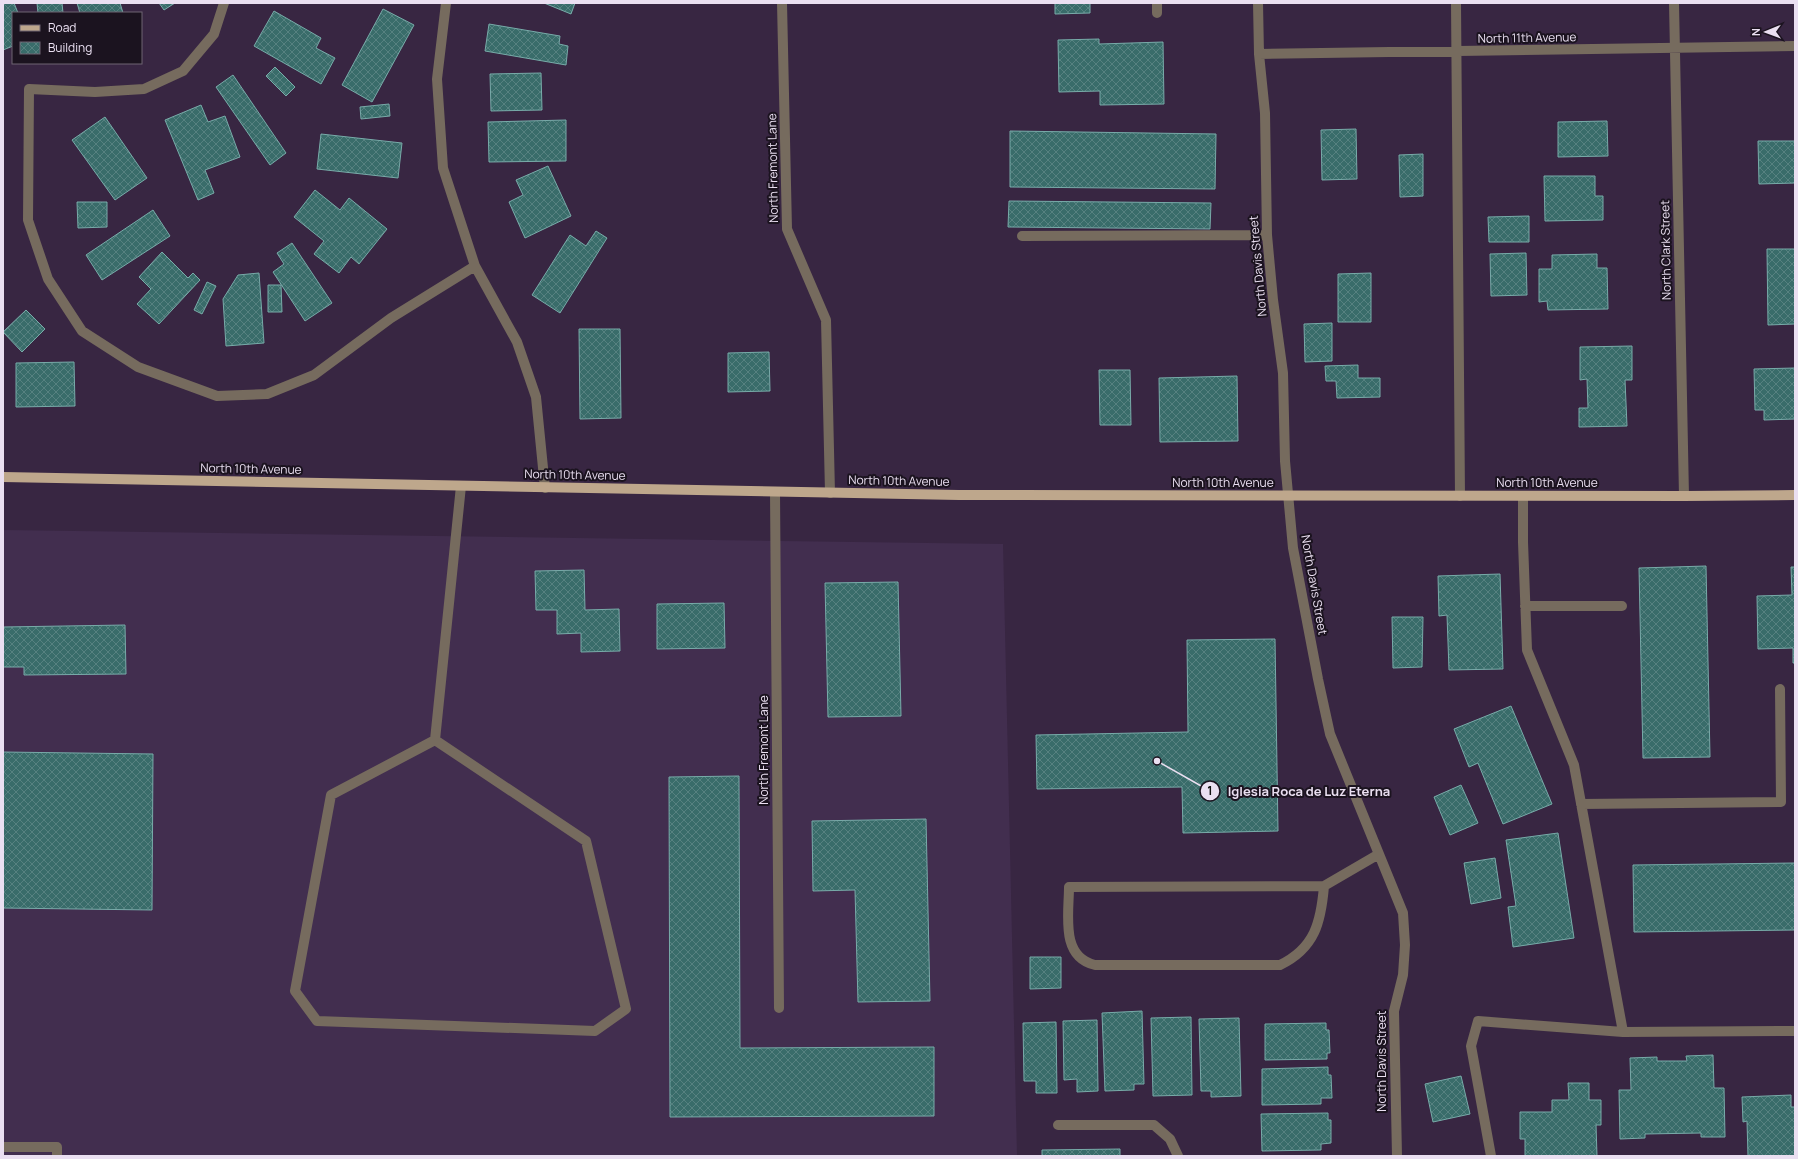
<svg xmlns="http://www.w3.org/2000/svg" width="1798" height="1159" font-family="Manrope,sans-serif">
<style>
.built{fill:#422e4f}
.building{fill:url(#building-cross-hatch);stroke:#78aba9}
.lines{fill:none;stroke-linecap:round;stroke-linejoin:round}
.minor{stroke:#766b5e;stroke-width:10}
.major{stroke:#bea78c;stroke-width:10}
.labels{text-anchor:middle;stroke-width:4;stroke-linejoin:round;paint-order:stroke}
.street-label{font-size:12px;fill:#eadff1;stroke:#1b131f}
.leader{fill:none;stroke:#eadff1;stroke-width:1.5}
.callout-dot{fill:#eadff1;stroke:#1b131f;stroke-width:1.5}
.mark-label{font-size:12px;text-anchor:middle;font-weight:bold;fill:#111}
.callout-label{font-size:13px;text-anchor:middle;font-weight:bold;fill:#eadff1;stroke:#1b131f;stroke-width:4;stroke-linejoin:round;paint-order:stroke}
</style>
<defs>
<pattern id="building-cross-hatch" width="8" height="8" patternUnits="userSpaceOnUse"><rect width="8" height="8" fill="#396c6a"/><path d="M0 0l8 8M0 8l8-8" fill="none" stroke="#568180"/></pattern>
</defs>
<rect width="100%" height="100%" fill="#382642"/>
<path class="built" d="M 3,530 L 1003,544 L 1017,1156 L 3,1156 Z"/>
<path class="building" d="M 3,3 L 14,3 L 18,13 L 13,13 L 13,46 L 3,50 Z
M 37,3 L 62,3 L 63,13 L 38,13 Z
M 77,3 L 120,3 L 123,13 L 80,13 Z
M 159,3 L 175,3 L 164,10 Z
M 544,3 L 575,3 L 571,14 Z
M 1055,3 L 1090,3 L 1090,13 L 1055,14 Z
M 383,9 L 414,25 L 372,102 L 342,85 Z
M 274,11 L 321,38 L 316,48 L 335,58 L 321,84 L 254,46 Z
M 489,24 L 560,36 L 559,44 L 568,46 L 566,65 L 485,51 Z
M 1099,39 L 1099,44 L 1163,42 L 1164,104 L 1100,105 L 1100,91 L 1059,92 L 1058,40 Z
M 275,67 L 295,87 L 286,96 L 266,76 Z
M 541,73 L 542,110 L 491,111 L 490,74 Z
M 233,75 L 286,153 L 270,165 L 216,87 Z
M 389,104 L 390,116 L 361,119 L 360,107 Z
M 201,105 L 208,122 L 225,116 L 240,157 L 205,170 L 214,193 L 198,200 L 165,120 Z
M 105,117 L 147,178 L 115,200 L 72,140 Z
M 566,120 L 566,161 L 489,162 L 488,122 Z
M 1607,121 L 1608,156 L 1558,157 L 1558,122 Z
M 1356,129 L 1357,179 L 1322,180 L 1321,130 Z
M 1010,131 L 1216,134 L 1215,189 L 1010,187 Z
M 321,134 L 402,143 L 398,178 L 317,169 Z
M 1758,141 L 1795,141 L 1795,183 L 1759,184 Z
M 1423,154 L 1423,196 L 1400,197 L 1399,155 Z
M 548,166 L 571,216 L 525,238 L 509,202 L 523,195 L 516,180 Z
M 1544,176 L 1595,176 L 1595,196 L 1603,196 L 1603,220 L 1545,221 Z
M 315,190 L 340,210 L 349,198 L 387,229 L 359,264 L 351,257 L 339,273 L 314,254 L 324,241 L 294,217 Z
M 1009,201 L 1211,203 L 1210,229 L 1008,227 Z
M 77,202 L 107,202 L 107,227 L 78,228 Z
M 153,210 L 170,236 L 102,280 L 86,255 Z
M 1529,216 L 1529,242 L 1489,242 L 1488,217 Z
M 596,231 L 607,238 L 560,313 L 532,295 L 570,235 L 586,246 Z
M 292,243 L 332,303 L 305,321 L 273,272 L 284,264 L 277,253 Z
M 1767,249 L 1795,249 L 1795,324 L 1768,325 Z
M 162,252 L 188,278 L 193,273 L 200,280 L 159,324 L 137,304 L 151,289 L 139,277 Z
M 1526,253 L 1527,295 L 1491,296 L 1490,254 Z
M 1597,254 L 1597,268 L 1607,268 L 1608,309 L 1548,310 L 1547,301 L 1539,302 L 1539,269 L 1552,269 L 1552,255 Z
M 259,273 L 264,343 L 226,346 L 223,299 L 238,275 Z
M 1371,273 L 1371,322 L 1338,322 L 1338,274 Z
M 207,282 L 216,286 L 202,314 L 194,310 Z
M 268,285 L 281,285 L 282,312 L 268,312 Z
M 26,310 L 45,329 L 22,352 L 3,332 Z
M 1332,323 L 1332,361 L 1305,362 L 1304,324 Z
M 579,329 L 620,329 L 621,418 L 580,419 Z
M 1632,346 L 1632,380 L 1625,380 L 1627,426 L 1579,427 L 1579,408 L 1588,408 L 1587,379 L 1580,380 L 1580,347 Z
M 769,352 L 770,391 L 728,392 L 728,353 Z
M 74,362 L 75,406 L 16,407 L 16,363 Z
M 1358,365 L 1358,378 L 1380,378 L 1380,397 L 1337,398 L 1336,381 L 1326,381 L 1325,366 Z
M 1795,368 L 1795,419 L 1764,420 L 1764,410 L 1755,410 L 1754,369 Z
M 1099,370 L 1130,370 L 1131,425 L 1100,425 Z
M 1237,376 L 1238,441 L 1160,442 L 1159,378 Z
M 1706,566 L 1710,757 L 1643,758 L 1639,568 Z
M 1791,567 L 1795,567 L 1795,663 L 1793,663 L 1793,648 L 1758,649 L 1757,596 L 1792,595 Z
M 584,570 L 585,610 L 619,609 L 620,651 L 581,652 L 581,633 L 557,634 L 557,610 L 536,610 L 535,571 Z
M 1500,574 L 1503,669 L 1449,670 L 1447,615 L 1439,616 L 1438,576 Z
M 898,582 L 901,716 L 828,717 L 825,583 Z
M 724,603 L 725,648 L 657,649 L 657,604 Z
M 1392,617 L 1423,617 L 1422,667 L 1393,668 Z
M 125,625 L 126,674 L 24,675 L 24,667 L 3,667 L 3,627 Z
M 1275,639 L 1278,831 L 1183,833 L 1182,787 L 1037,789 L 1036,735 L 1188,732 L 1187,640 Z
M 1511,706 L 1552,804 L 1503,824 L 1478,763 L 1469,767 L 1454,729 Z
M 3,752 L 153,754 L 152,910 L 3,908 Z
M 739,776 L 740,1048 L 934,1047 L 934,1116 L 670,1117 L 669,777 Z
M 1461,785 L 1478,823 L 1450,835 L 1434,797 Z
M 926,819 L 930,1001 L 858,1002 L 855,890 L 813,891 L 812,821 Z
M 1558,833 L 1574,938 L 1513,947 L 1508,907 L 1516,906 L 1506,840 Z
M 1495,858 L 1501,898 L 1471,904 L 1464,863 Z
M 1795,863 L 1795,930 L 1634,932 L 1633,865 Z
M 1030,957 L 1061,957 L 1061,988 L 1030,989 Z
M 1142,1011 L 1144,1084 L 1134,1084 L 1134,1090 L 1105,1091 L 1102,1013 Z
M 1191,1017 L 1192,1095 L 1153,1096 L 1151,1018 Z
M 1239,1018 L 1241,1096 L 1211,1097 L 1211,1091 L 1201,1091 L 1199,1019 Z
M 1097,1020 L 1098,1091 L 1077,1092 L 1077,1079 L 1064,1080 L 1063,1021 Z
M 1056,1022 L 1057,1093 L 1036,1093 L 1036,1081 L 1024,1081 L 1023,1023 Z
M 1326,1023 L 1326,1030 L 1329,1030 L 1330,1053 L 1327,1053 L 1327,1059 L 1265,1060 L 1265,1024 Z
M 1713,1055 L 1714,1088 L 1724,1088 L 1725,1137 L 1701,1137 L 1701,1133 L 1645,1134 L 1645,1138 L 1620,1139 L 1619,1090 L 1631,1090 L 1630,1058 L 1657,1057 L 1657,1061 L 1687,1061 L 1686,1056 Z
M 1328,1067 L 1328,1075 L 1331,1075 L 1332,1098 L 1321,1098 L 1321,1104 L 1262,1105 L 1262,1069 Z
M 1461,1076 L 1470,1114 L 1433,1122 L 1425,1084 Z
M 1568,1083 L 1589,1083 L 1589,1100 L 1601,1100 L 1601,1125 L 1596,1125 L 1597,1156 L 1525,1156 L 1525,1139 L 1520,1139 L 1520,1112 L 1552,1112 L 1552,1100 L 1569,1100 Z
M 1791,1095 L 1791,1107 L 1795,1107 L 1795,1156 L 1748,1156 L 1747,1121 L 1743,1122 L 1742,1097 Z
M 1328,1113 L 1328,1120 L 1331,1120 L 1331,1143 L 1321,1144 L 1321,1150 L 1262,1151 L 1261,1114 Z
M 1120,1149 L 1120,1156 L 1042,1156 L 1042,1150 Z"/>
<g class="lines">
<path class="minor" d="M 224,3 L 214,34 L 183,71 L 144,89 L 95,92 L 29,89 L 28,220 L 48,279 L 82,331 L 138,367 L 217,396 L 267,394 L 314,375 L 391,318 L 475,266
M 446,3 L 437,79 L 443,168 L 475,266 L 517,342 L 536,397 L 545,488
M 782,3 L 787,229 L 826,320 L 830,493
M 1157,3 L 1157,13
M 1258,3 L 1259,54 L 1265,113 L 1267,235 L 1273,300 L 1283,373 L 1285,461 L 1293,548 L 1318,679 L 1330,734 L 1403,913 L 1405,945 L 1403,975 L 1394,1011 L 1397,1156
M 1456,3 L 1460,496
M 1674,3 L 1684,496
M 1259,54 L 1795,46
M 1022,236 L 1267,235
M 775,492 L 779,1008
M 1523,496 L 1523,542 L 1527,650 L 1574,765 L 1623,1032
M 1525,606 L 1622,606
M 435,740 L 331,795 L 295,991 L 317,1021 L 595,1031 L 626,1009 L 586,841 L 435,740 L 461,486
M 1581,804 L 1781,802 L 1780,689
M 1324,886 C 1321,922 1315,948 1280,965 L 1095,965 C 1060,957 1069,914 1069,887 L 1324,886 L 1379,854
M 1058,1125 L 1154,1125 L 1170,1139 L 1178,1156
M 3,1147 L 57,1147 L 57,1156
M 1491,1156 L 1471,1046 L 1478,1021 L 1623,1032 L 1795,1031"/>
<path class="major" d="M 3,477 L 959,495 L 1684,496 L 1795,495"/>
</g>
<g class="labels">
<g class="street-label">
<text transform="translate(1527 38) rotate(-1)" y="4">North 11th Avenue</text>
<text transform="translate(773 168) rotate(-91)" y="4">North Fremont Lane</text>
<text transform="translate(1666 250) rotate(-91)" y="4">North Clark Street</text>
<text transform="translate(1258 266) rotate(-95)" y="4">North Davis Street</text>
<text transform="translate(251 469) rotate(1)" y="4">North 10th Avenue</text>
<text transform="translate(575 475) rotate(1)" y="4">North 10th Avenue</text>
<text transform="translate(899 481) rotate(1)" y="4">North 10th Avenue</text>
<text x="1223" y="487">North 10th Avenue</text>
<text x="1547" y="487">North 10th Avenue</text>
<text transform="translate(1314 585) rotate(80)" y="4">North Davis Street</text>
<text transform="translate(764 750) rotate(-90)" y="4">North Fremont Lane</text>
<text transform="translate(1382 1061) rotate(-90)" y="4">North Davis Street</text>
</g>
</g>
<path class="leader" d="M1157 761L1210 791"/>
<g class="callout-dot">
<circle cx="1157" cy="761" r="4"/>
<circle cx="1210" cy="791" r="10"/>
</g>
<g class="mark-label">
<text x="1210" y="795">1</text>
</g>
<g class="callout-label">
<text x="1309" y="796">Iglesia Roca de Luz Eterna</text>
</g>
<rect width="1798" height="1159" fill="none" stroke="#eadff1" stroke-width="8"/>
<rect x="12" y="12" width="130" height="52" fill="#1b131f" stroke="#6e6573"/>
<rect x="20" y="25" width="20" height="6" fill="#bea78c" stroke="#6e6573"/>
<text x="48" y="32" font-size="12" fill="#eadff1">Road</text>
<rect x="20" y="42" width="20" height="12" fill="url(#building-cross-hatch)" stroke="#6e6573"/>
<text x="48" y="52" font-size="12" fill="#eadff1">Building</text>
<g transform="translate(1766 32) rotate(269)" stroke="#1b131f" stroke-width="3" paint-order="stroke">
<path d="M0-3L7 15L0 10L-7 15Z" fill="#eadff1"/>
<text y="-6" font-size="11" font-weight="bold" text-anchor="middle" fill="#eadff1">N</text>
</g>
</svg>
